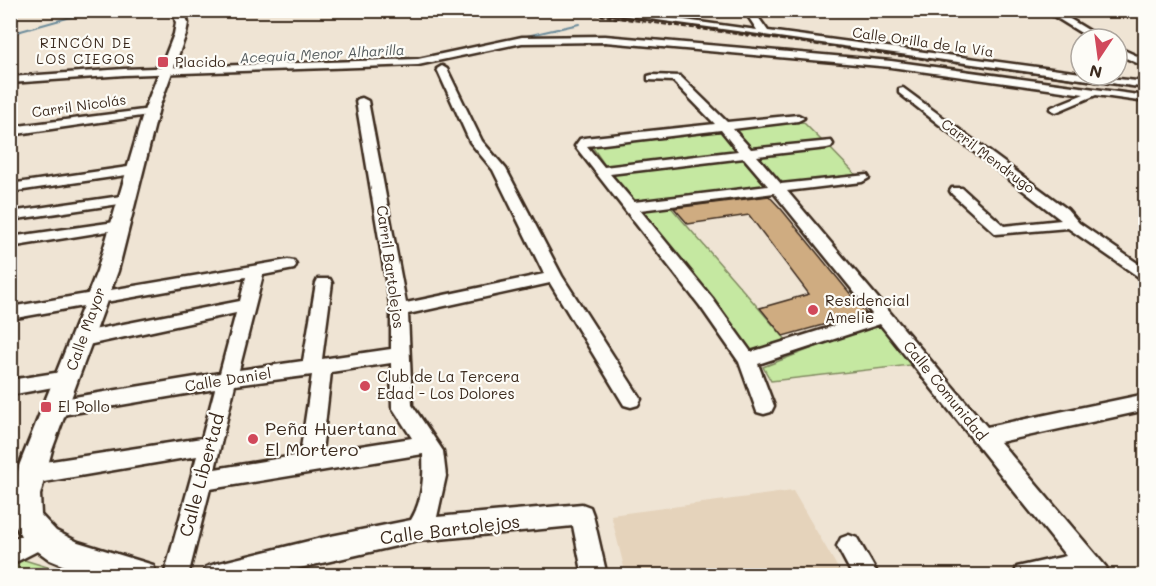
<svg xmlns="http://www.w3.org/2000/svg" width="1156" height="586" font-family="Mali,sans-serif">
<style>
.built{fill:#e5d3bb}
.green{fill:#c5e8a1;stroke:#808960;stroke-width:1.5}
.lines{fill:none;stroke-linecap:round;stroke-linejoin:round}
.stream{stroke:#6d8c9b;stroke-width:2}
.building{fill:#cfac81;stroke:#3b2a1e;stroke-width:1.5}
.minor-casing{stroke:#3b2a1e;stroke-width:5}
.major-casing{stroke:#3b2a1e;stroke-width:5}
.minor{fill:#fdfcf7;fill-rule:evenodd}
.major{fill:#fdfcf7;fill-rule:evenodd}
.rail{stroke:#3b2a1e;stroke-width:2;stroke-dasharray:5 2;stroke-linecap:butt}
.poi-dot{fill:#d1495b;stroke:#fdfcf7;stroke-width:2}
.labels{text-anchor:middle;stroke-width:4.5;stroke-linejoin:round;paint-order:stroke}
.far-street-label{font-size:14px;fill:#3b2a1e;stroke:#fdfcf7}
.far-neighbourhood-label{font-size:14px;letter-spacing:1.5px;fill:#3b2a1e;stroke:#fdfcf7}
.far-water-label{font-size:14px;font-style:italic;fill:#545b5d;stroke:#fdfcf7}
.far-poi-label{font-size:14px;fill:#3b2a1e;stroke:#fdfcf7;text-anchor:start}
.street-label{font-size:15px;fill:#3b2a1e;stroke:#fdfcf7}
.poi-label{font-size:15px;fill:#3b2a1e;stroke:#fdfcf7;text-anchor:start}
.near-poi-label{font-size:18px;fill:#3b2a1e;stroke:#fdfcf7;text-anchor:start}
.near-street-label{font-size:18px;fill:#3b2a1e;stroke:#fdfcf7}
</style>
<rect width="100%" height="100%" fill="#efe4d4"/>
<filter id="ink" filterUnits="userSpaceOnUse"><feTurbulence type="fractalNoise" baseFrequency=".0167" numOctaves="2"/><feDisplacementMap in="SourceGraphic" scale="12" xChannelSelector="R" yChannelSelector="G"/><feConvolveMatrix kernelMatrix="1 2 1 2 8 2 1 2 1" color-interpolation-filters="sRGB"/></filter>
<g filter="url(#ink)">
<path class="built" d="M 793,491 L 842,575 L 626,575 L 611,515 Z"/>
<path class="green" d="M 803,122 L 822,141 L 751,150 L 733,129 Z
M 718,129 L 737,151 L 606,167 L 591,145 Z
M 828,146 L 858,177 L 778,184 L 754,154 Z
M 743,157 L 766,185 L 632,202 L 610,174 Z
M 668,204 L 788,342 L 750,351 L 638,208 Z
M 881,322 L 911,365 L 771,381 L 763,367 Z
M 18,558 L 73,575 L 11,576 L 11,560 Z"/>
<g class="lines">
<path class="stream" d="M 10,34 L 96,10
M 518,38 L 579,24"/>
</g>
<path class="building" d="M 769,196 L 782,210 L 866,313 L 783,336 L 760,308 L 809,294 L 749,215 L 688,224 L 674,208 Z"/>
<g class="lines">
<g class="minor-casing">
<path id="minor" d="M 585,10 L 612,10 L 757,30 L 744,10 L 753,10 L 768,31 L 1081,73 L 1081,75 L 1146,82 L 1146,88 Z
M 1044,10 L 1055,10 L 1103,39 L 1091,39 Z
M 605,36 L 891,61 L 1146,96 L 1146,102 L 1096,95 L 1056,112 L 1050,109 L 1052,107 L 1084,94 L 891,67 L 605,42 L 522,43 L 418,65 L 124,75 L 10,83 L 10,77 L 124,69 L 418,59 L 522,37 Z
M 1117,47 L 1146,60 L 1146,67 L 1117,54 Z
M 442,66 L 447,69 L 482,141 L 506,169 L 562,276 L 641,399 L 638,405 L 631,407 L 624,405 L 550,283 L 408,314 L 412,405 L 443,451 L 446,476 L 437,517 L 582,504 L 590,507 L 593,515 L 607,576 L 583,576 L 573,526 L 418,541 L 265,576 L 203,576 L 206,567 L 215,564 L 321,538 L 411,520 C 423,500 424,477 423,454 L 210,489 L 188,576 L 164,576 L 197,456 L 32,484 L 24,481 L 21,474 L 24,467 L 32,464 L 202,438 L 215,389 L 56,416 L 49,414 L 46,408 L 49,402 L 56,400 L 220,373 L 236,313 L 83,346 L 77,344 L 74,339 L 77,334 L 83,332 L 240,301 L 246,277 L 10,319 L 10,307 L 288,260 L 294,261 L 296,265 L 294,269 L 263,275 L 239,370 L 303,361 L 316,283 L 318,279 L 330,279 L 332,283 L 322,359 L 391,349 L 391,310 L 356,101 L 358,99 L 362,98 L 368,101 L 406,303 L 544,274 L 493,170 L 470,142 L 437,69 ZM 391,363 L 392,407 L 412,438 L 322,452 L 331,372 ZM 312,375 L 300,455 L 215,469 L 235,385 Z
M 652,75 L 680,76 L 727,122 L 798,115 L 804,118 L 798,121 L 733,129 L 751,149 L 831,141 L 833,144 L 831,147 L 827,148 L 757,156 L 781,184 L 867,175 L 869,178 L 862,182 L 787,191 L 987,427 L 1146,394 L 1146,410 L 1000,442 L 1106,567 L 1109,576 L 1014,576 L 1017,567 L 1066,556 L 880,324 L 758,364 L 774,406 L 771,412 L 764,414 L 757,412 L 739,362 L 700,306 L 575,146 L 580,139 L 584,138 L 715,124 L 673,81 L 648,80 L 648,76 ZM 721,130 L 738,151 L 604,167 L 587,146 ZM 744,158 L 768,186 L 634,202 L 610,174 ZM 774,193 L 872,314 L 751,352 L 712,298 L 640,210 Z
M 903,88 L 1067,209 L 1079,223 L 1146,269 L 1146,282 L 1068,228 L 996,234 L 952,194 L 950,191 L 952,188 L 962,188 L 1004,226 L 1061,220 L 899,93 L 899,89 Z
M 151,109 L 157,112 L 155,114 L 10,135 L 10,127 Z
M 135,166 L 140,167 L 142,170 L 140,173 L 10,192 L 10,184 Z
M 128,195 L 133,196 L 135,199 L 133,202 L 10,220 L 10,212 Z
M 122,221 L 129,225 L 127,228 L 10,247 L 10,237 Z
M 68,371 L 75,373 L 77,378 L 75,383 L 10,395 L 10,380 Z
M 41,526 L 49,529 L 53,537 L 49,545 L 10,565 L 10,541 Z
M 849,535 L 857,538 L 879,576 L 853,576 L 837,546 L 841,538 Z"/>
</g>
<g class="major-casing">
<path id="major" d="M 173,10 L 184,10 L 188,23 L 186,34 L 159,108 L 118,271 L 52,450 L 40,495 L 41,515 L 56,531 L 78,542 L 153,565 L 157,576 L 89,576 L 50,560 L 24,541 L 12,520 L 11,509 L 19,466 L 97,271 L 145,108 L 174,34 L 176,23 Z"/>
</g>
<use href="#minor" class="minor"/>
<use href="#major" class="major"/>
<path class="rail" d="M 558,10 L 1146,89"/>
</g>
</g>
<g class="poi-dot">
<rect x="157" y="56" width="12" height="12" rx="3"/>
<circle cx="813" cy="310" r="6"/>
<circle cx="365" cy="386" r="6"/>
<rect x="40" y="401" width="12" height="12" rx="3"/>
<circle cx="253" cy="439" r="6"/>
</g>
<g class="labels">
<g class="far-street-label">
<text transform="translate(923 42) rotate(8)" y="5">Calle Orilla de la Vía</text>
<text transform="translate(79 106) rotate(-8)" y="5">Carril Nicolás</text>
<text transform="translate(988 156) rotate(37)" y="5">Carril Mendrugo</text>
</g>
<g class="far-neighbourhood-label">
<text x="86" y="48">RINCÓN DE<tspan x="86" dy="16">LOS CIEGOS</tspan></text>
</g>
<g class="far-water-label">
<text transform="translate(322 54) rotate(-3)" y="5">Acequia Menor Alharilla</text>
</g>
<g class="far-poi-label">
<text x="175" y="67">Placido</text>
</g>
<g class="street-label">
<text transform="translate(390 267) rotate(82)" y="5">Carril Bartolejos</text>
<text transform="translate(86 329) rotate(-70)" y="5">Calle Mayor</text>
<text transform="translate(228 380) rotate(-9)" y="5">Calle Daniel</text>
<text transform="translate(945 391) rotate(51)" y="5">Calle Comunidad</text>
</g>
<g class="poi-label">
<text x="825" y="306">Residencial<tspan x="825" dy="17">Amelie</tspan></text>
<text x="377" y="382">Club de La Tercera<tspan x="377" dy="17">Edad - Los Dolores</tspan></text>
<text x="58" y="412">El Pollo</text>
</g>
<g class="near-poi-label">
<text x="265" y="435">Peña Huertana<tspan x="265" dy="21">El Mortero</tspan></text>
</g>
<g class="near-street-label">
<text transform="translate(202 475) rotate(-75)" y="6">Calle Libertad</text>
<text transform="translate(450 530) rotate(-7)" y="6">Calle Bartolejos</text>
</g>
</g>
<rect width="1156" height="586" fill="none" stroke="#fdfcf7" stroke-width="36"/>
<rect x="18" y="18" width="1120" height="550" fill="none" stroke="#3b2a1e" stroke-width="2" filter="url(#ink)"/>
<g transform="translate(1099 57) rotate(193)"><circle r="28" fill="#fdfcf7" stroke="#afa8a0" stroke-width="1.5"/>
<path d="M0-4.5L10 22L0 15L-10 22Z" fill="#d1495b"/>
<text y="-9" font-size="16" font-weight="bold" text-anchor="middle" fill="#3b2a1e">N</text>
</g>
</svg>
